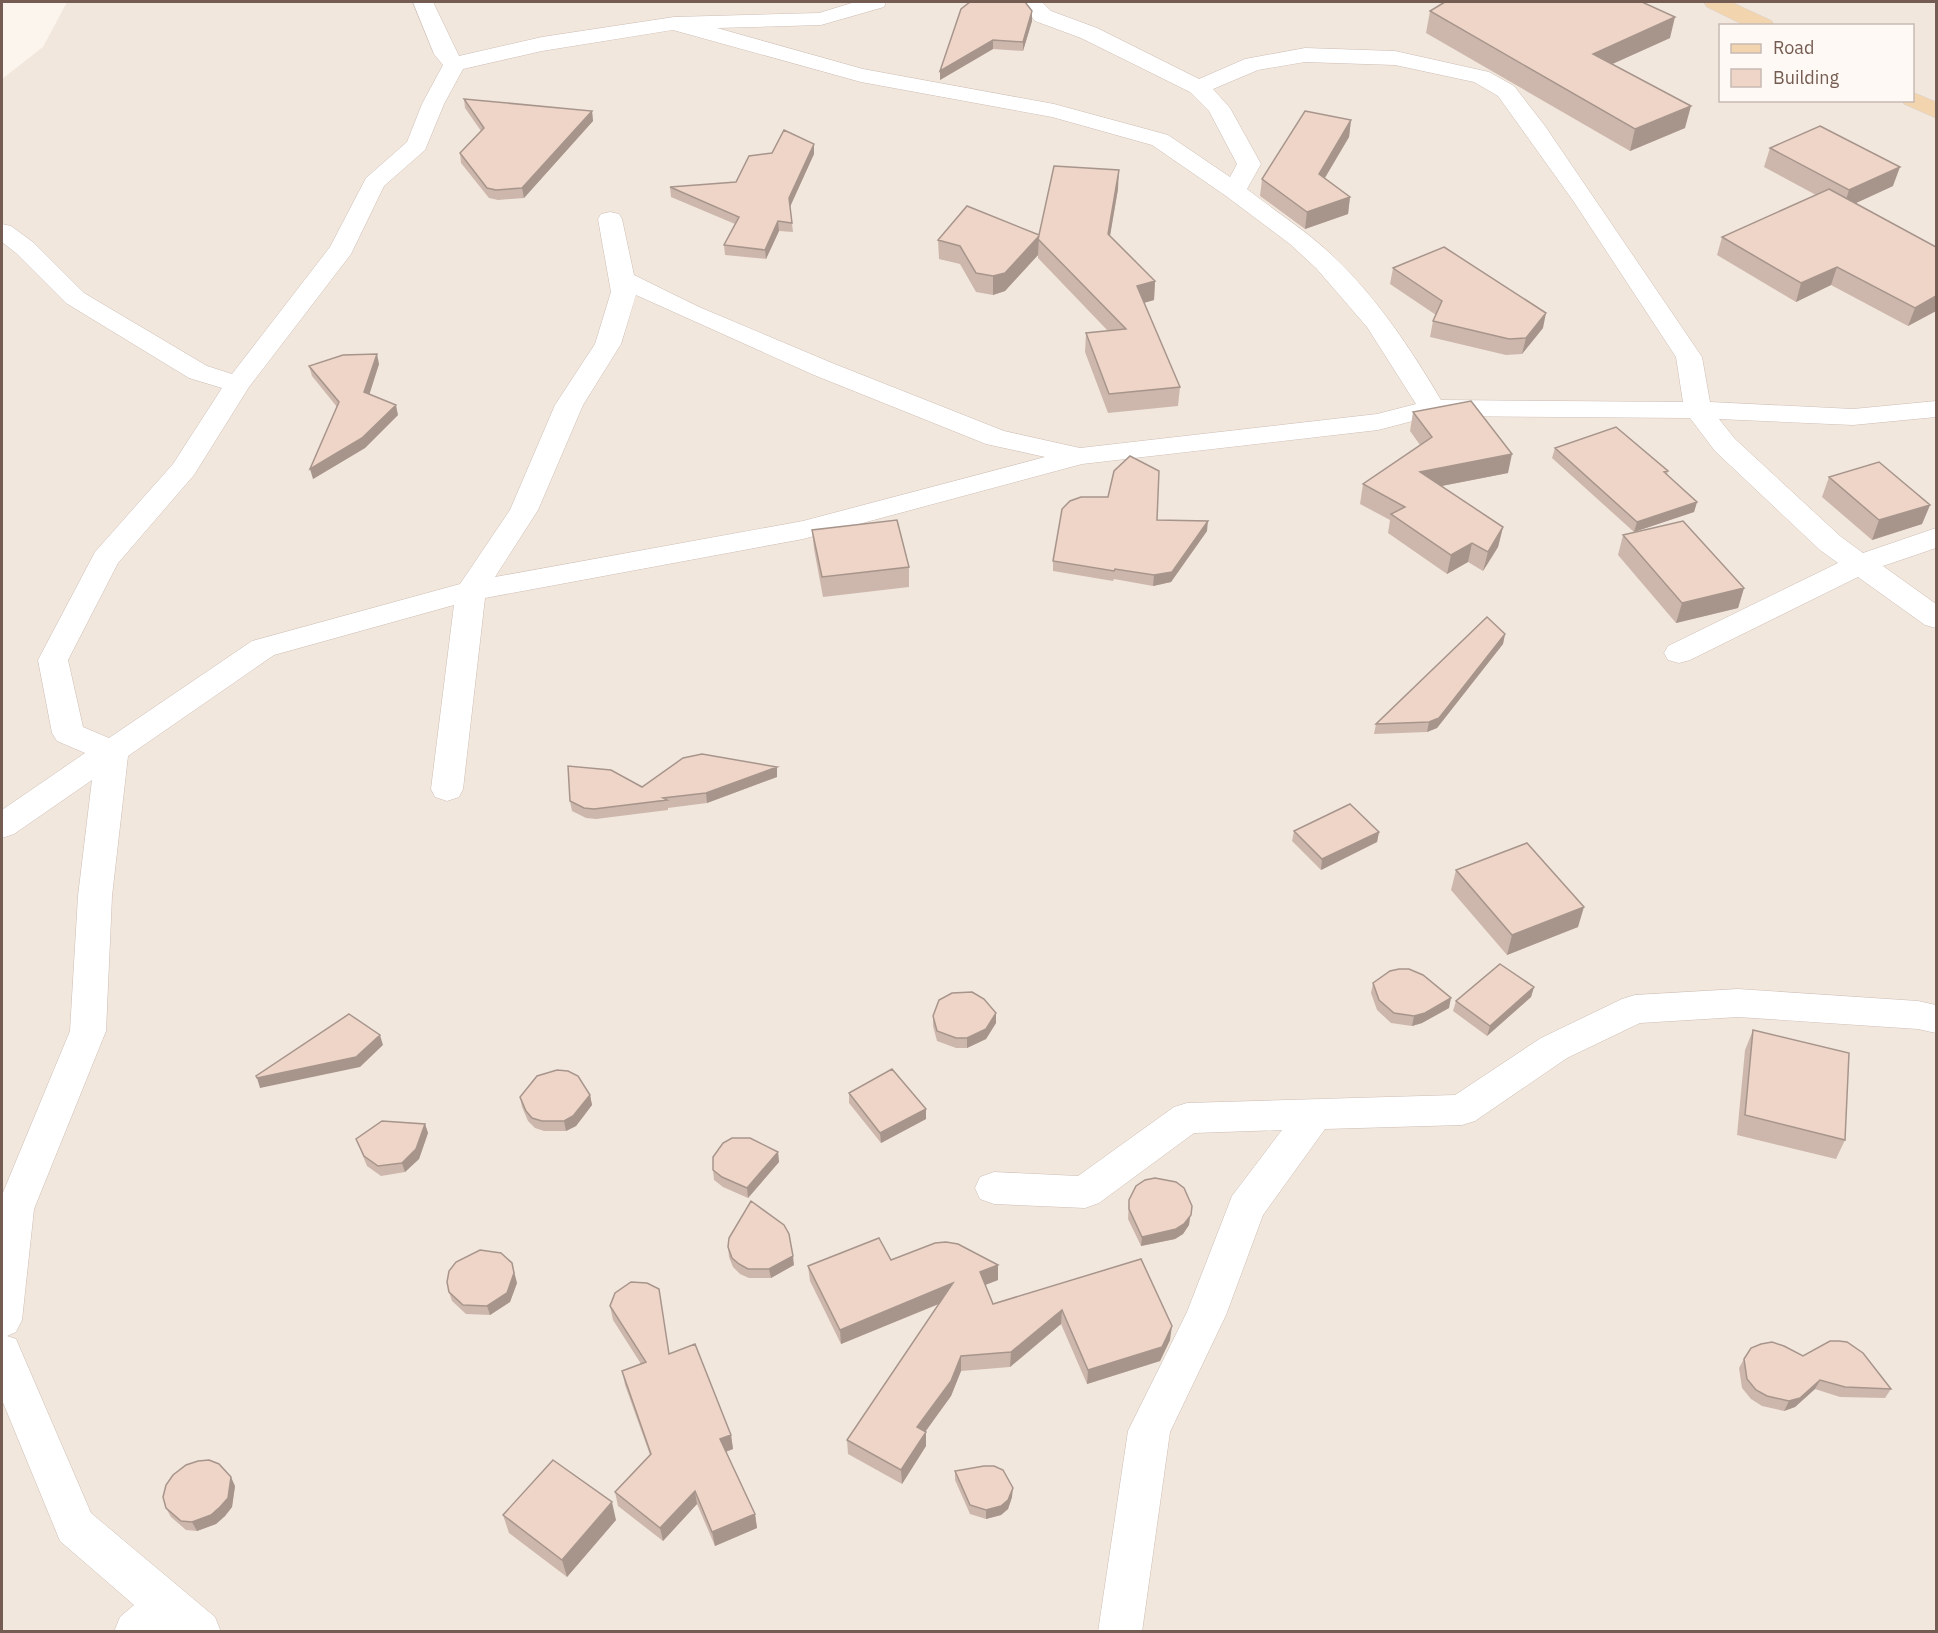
<svg xmlns="http://www.w3.org/2000/svg" width="1938" height="1633" font-family="'IBM Plex Sans',sans-serif">
<style>
.residential{fill:#f2e7dd;fill-rule:evenodd}
.lines{fill:none;stroke-linecap:round;stroke-linejoin:round}
.minor-casing{stroke:#cdbdb4;stroke-width:1}
.major-casing{stroke:#d8d1cf;stroke-width:1}
.minor{fill:#fff;fill-rule:evenodd}
.major{fill:#f2d4ae;fill-rule:evenodd}
.wall{fill:#cdb7ac}
.shaded-wall{fill:#a7958c}
.building{fill:#eed5c8;stroke:#a7958c;stroke-width:1.5}
</style>
<rect width="100%" height="100%" fill="#fbf5ee"/>
<path class="residential" d="M 67,2 L 1936,2 L 1936,1631 L 2,1632 L 2,79 L 43,47 ZM 1720,26 L 1912,26 L 1912,100 L 1720,100 Z"/>
<g class="lines">
<g class="minor-casing">
<path id="minor" d="M 413,2 L 433,2 L 459,56 L 542,37 L 674,17 L 819,13 L 855,2 L 886,2 L 884,7 L 821,25 L 717,28 L 863,69 L 1054,104 L 1168,135 L 1230,177 L 1237,164 L 1209,111 L 1190,92 L 1081,38 L 1035,21 L 1021,2 L 1042,2 L 1051,11 L 1097,28 L 1199,79 L 1245,59 L 1305,48 L 1395,51 L 1489,72 L 1514,86 L 1545,126 L 1702,357 L 1710,402 L 1853,409 L 1936,401 L 1936,417 L 1853,425 L 1719,419 L 1735,439 L 1840,536 L 1863,553 L 1936,528 L 1936,548 L 1883,566 L 1936,604 L 1936,628 L 1925,625 L 1858,577 L 1690,660 L 1679,663 L 1668,660 L 1664,653 L 1668,646 L 1838,563 L 1820,550 L 1715,451 L 1690,418 L 1432,416 L 1378,430 L 1082,464 L 803,539 L 485,598 L 463,789 L 459,797 L 447,801 L 435,797 L 431,789 L 454,605 L 274,655 L 128,756 L 112,896 L 106,1031 L 34,1209 L 22,1320 L 16,1332 L 7,1336 L 16,1339 L 91,1513 L 215,1617 L 221,1632 L 114,1632 L 120,1617 L 134,1605 L 60,1541 L 2,1400 L 2,1195 L 70,1031 L 78,896 L 92,780 L 14,834 L 2,838 L 2,810 L 85,753 L 57,741 L 52,733 L 38,660 L 95,552 L 173,464 L 222,388 L 189,378 L 66,303 L 16,253 L 2,242 L 2,224 L 11,226 L 34,243 L 84,293 L 207,366 L 232,374 L 330,247 L 366,178 L 407,142 L 422,104 L 443,65 L 434,54 ZM 673,30 L 861,82 L 1052,117 L 1152,145 L 1226,196 L 1290,244 L 1316,268 L 1367,327 L 1416,404 L 1377,414 L 1080,448 L 1004,431 L 832,363 L 699,307 L 634,275 L 622,219 L 619,214 L 610,212 L 601,214 L 598,219 L 611,292 L 595,344 L 555,405 L 510,510 L 460,584 L 252,641 L 109,738 L 83,727 L 68,660 L 118,563 L 194,475 L 249,387 L 351,254 L 384,186 L 425,150 L 444,104 L 463,69 L 542,51 ZM 1305,62 L 1395,65 L 1474,82 L 1498,96 L 1574,202 L 1676,357 L 1683,402 L 1441,400 C 1411,349 1377,298 1334,257 C 1307,231 1276,212 1247,189 L 1261,164 L 1230,108 L 1213,89 L 1258,70 ZM 636,295 L 814,375 L 986,444 L 1045,457 L 803,521 L 495,577 L 538,510 L 583,405 L 621,344 Z
M 1738,989 L 1918,1001 L 1936,1005 L 1936,1033 L 1918,1029 L 1738,1017 L 1640,1023 L 1567,1058 L 1475,1121 L 1462,1125 L 1325,1129 L 1263,1215 L 1226,1315 L 1170,1432 L 1142,1632 L 1098,1632 L 1128,1431 L 1187,1312 L 1232,1196 L 1282,1130 L 1194,1133 L 1099,1203 L 1085,1208 L 994,1204 L 980,1199 L 975,1188 L 980,1177 L 994,1172 L 1078,1176 L 1174,1107 L 1187,1103 L 1455,1095 L 1541,1038 L 1622,999 L 1635,995 Z"/>
</g>
<g class="major-casing">
<path id="major" d="M 1704,2 L 1731,2 L 1772,21 L 1774,26 L 1746,26 L 1707,7 Z
M 1912,92 L 1936,102 L 1936,118 L 1904,104 L 1902,100 L 1912,100 Z"/>
</g>
<use href="#minor" class="minor"/>
<use href="#major" class="major"/>
</g>
<path class="wall" d="M 1442,2 L 1642,2 L 1670,38 L 1612,64 L 1685,128 L 1630,151 L 1426,33 L 1430,11 L 1443,2 Z
M 1032,11 L 1032,21 L 1023,51 L 993,49 L 940,80 L 940,71 Z
M 464,99 L 592,111 L 593,121 L 524,198 L 498,200 L 489,198 L 461,163 L 460,153 L 481,131 L 465,108 Z
M 1351,120 L 1349,137 L 1325,178 L 1350,197 L 1348,214 L 1305,229 L 1260,196 L 1262,179 Z
M 814,144 L 814,154 L 790,206 L 793,232 L 779,231 L 766,259 L 725,255 L 724,245 L 735,224 L 671,197 L 670,187 L 736,182 L 772,153 Z
M 1770,148 L 1893,186 L 1856,203 L 1936,247 L 1936,311 L 1908,326 L 1831,285 L 1796,302 L 1717,255 L 1722,237 L 1816,195 L 1764,167 Z
M 1118,189 L 1110,236 L 1155,281 L 1154,300 L 1144,303 L 1180,387 L 1178,406 L 1108,413 L 1085,352 L 1086,333 L 1108,331 L 1038,258 L 1038,255 L 1005,291 L 993,295 L 976,292 L 960,264 L 939,259 L 938,240 L 1039,235 Z
M 1393,268 L 1543,328 L 1522,354 L 1506,355 L 1430,337 L 1433,321 L 1436,315 L 1390,284 Z
M 379,364 L 369,394 L 398,415 L 365,448 L 313,479 L 337,407 L 312,376 L 309,366 Z
M 1413,412 L 1508,473 L 1441,486 L 1503,527 L 1498,547 L 1483,571 L 1468,562 L 1447,574 L 1388,533 L 1390,520 L 1360,504 L 1363,484 L 1420,445 L 1410,431 Z
M 1555,448 L 1668,471 L 1667,475 L 1697,502 L 1694,512 L 1634,532 L 1552,458 Z
M 1829,477 L 1930,505 L 1922,524 L 1872,540 L 1822,497 Z
M 1157,520 L 1207,531 L 1171,582 L 1153,586 L 1114,579 L 1113,581 L 1053,571 L 1053,561 Z
M 812,530 L 909,567 L 909,587 L 823,597 L 814,549 Z
M 1623,535 L 1744,588 L 1738,608 L 1676,623 L 1618,555 Z
M 1505,634 L 1503,644 L 1437,728 L 1427,732 L 1374,734 L 1376,724 Z
M 777,767 L 777,777 L 707,803 L 668,808 L 668,810 L 596,819 L 586,818 L 572,811 L 570,801 L 642,787 Z
M 1294,831 L 1379,832 L 1377,842 L 1321,870 L 1292,841 Z
M 1456,870 L 1578,927 L 1507,955 L 1451,890 Z
M 1373,983 L 1449,1008 L 1422,1023 L 1412,1026 L 1391,1023 L 1377,1010 L 1371,993 Z
M 1534,987 L 1531,997 L 1487,1036 L 1453,1011 L 1456,1001 Z
M 933,1016 L 996,1023 L 986,1039 L 967,1048 L 956,1048 L 937,1041 L 933,1026 Z
M 1753,1030 L 1845,1140 L 1836,1159 L 1737,1135 L 1745,1050 Z
M 849,1093 L 926,1119 L 881,1143 L 849,1103 Z
M 590,1095 L 592,1105 L 576,1126 L 566,1131 L 544,1131 L 535,1128 L 528,1121 L 522,1107 L 520,1097 Z
M 425,1124 L 428,1133 L 419,1159 L 405,1172 L 381,1176 L 367,1166 L 356,1139 Z
M 778,1152 L 779,1162 L 748,1198 L 723,1187 L 714,1180 L 713,1170 Z
M 1129,1200 L 1189,1225 L 1183,1234 L 1175,1239 L 1141,1246 L 1128,1219 Z
M 728,1247 L 794,1265 L 771,1278 L 749,1278 L 740,1274 L 733,1267 L 729,1257 Z
M 1141,1259 L 1170,1340 L 1160,1361 L 1087,1384 L 1061,1324 L 1010,1367 L 961,1371 L 951,1396 L 925,1431 L 926,1446 L 902,1484 L 848,1454 L 847,1440 L 939,1304 L 841,1344 L 810,1281 L 808,1266 L 891,1260 L 998,1280 L 985,1285 L 993,1304 Z
M 517,1283 L 510,1302 L 490,1315 L 466,1314 L 452,1301 L 449,1292 Z
M 659,1289 L 669,1354 L 731,1435 L 733,1449 L 726,1452 L 755,1514 L 757,1528 L 715,1546 L 697,1504 L 663,1541 L 618,1506 L 615,1492 L 650,1455 L 625,1385 L 622,1371 L 641,1364 L 613,1320 L 610,1306 Z
M 1803,1356 L 1891,1389 L 1885,1398 L 1840,1397 L 1815,1389 L 1795,1407 L 1784,1411 L 1762,1406 L 1751,1399 L 1742,1388 L 1739,1368 L 1744,1359 Z
M 955,1471 L 1012,1497 L 1008,1509 L 1001,1515 L 986,1519 L 970,1514 L 955,1480 Z
M 235,1486 L 232,1507 L 225,1516 L 216,1524 L 197,1531 L 186,1530 L 171,1517 L 166,1508 Z
M 503,1515 L 616,1520 L 567,1577 L 509,1533 Z"/>
<path class="shaded-wall" d="M 1032,11 L 1032,21 L 1023,51 L 1023,42 Z
M 1675,17 L 1670,38 L 1588,75 L 1593,54 Z
M 993,40 L 993,49 L 940,80 L 940,71 Z
M 1691,106 L 1685,128 L 1630,151 L 1635,129 Z
M 592,111 L 593,121 L 524,198 L 522,188 Z
M 1351,120 L 1349,137 L 1317,191 L 1319,174 Z
M 814,144 L 814,154 L 790,207 L 789,198 Z
M 1900,167 L 1893,186 L 1843,209 L 1849,190 Z
M 1119,170 L 1118,189 L 1107,253 L 1108,234 Z
M 1350,197 L 1348,214 L 1305,229 L 1307,212 Z
M 778,221 L 779,231 L 766,259 L 765,250 Z
M 1039,236 L 1038,255 L 1005,291 L 993,295 L 993,276 Z
M 1837,267 L 1831,285 L 1796,302 L 1801,283 Z
M 1155,281 L 1154,300 L 1136,305 L 1137,286 Z
M 1936,296 L 1936,311 L 1908,326 L 1915,308 Z
M 1546,313 L 1543,328 L 1522,354 L 1526,338 Z
M 377,354 L 379,364 L 367,402 L 364,392 Z
M 396,405 L 398,415 L 365,448 L 313,479 L 310,469 Z
M 1512,454 L 1508,473 L 1416,491 L 1420,472 Z
M 1697,502 L 1694,512 L 1634,532 L 1637,522 Z
M 1930,505 L 1922,524 L 1872,540 L 1879,520 Z
M 1208,521 L 1207,531 L 1171,582 L 1153,586 L 1154,575 Z
M 1503,527 L 1498,547 L 1483,571 L 1488,552 Z
M 1472,543 L 1468,562 L 1447,574 L 1451,555 Z
M 1744,588 L 1738,608 L 1676,623 L 1682,603 Z
M 1505,634 L 1503,644 L 1437,728 L 1427,732 L 1429,722 Z
M 777,767 L 777,777 L 707,803 L 706,793 Z
M 1379,832 L 1377,842 L 1321,870 L 1322,859 Z
M 1584,907 L 1578,927 L 1507,955 L 1512,935 Z
M 1534,987 L 1531,997 L 1487,1036 L 1490,1026 Z
M 1451,998 L 1449,1008 L 1422,1023 L 1412,1026 L 1414,1016 Z
M 996,1013 L 996,1023 L 986,1039 L 967,1048 L 967,1038 Z
M 380,1035 L 383,1045 L 360,1067 L 260,1088 L 257,1078 Z
M 590,1095 L 592,1105 L 576,1126 L 566,1131 L 564,1121 Z
M 926,1109 L 926,1119 L 881,1143 L 880,1133 Z
M 425,1124 L 428,1133 L 419,1159 L 405,1172 L 402,1163 Z
M 778,1152 L 779,1162 L 748,1198 L 747,1188 Z
M 1192,1206 L 1189,1225 L 1183,1234 L 1175,1239 L 1141,1246 L 1142,1237 Z
M 793,1256 L 794,1265 L 771,1278 L 769,1269 Z
M 512,1263 L 517,1283 L 510,1302 L 490,1315 L 487,1306 Z
M 998,1265 L 998,1280 L 980,1287 L 980,1272 Z
M 953,1283 L 953,1298 L 841,1344 L 840,1330 Z
M 1062,1310 L 1061,1324 L 1010,1367 L 1011,1352 Z
M 1172,1326 L 1170,1340 L 1160,1361 L 1087,1384 L 1088,1370 Z
M 961,1356 L 961,1371 L 951,1396 L 918,1442 L 917,1427 Z
M 1820,1380 L 1815,1389 L 1795,1407 L 1784,1411 L 1789,1401 Z
M 926,1432 L 926,1446 L 902,1484 L 901,1470 Z
M 731,1435 L 733,1449 L 722,1453 L 720,1439 Z
M 231,1477 L 235,1486 L 232,1507 L 225,1516 L 216,1524 L 197,1531 L 192,1522 Z
M 1013,1488 L 1012,1497 L 1008,1509 L 1001,1515 L 986,1519 L 986,1510 Z
M 695,1491 L 697,1504 L 663,1541 L 660,1528 Z
M 612,1502 L 616,1520 L 567,1577 L 562,1560 Z
M 755,1514 L 757,1528 L 715,1546 L 712,1532 Z"/>
<path class="building" d="M 970,2 L 1025,2 L 1032,11 L 1023,42 L 993,40 L 940,71 L 961,9 Z
M 1445,2 L 1642,2 L 1675,17 L 1593,54 L 1691,106 L 1635,129 L 1430,11 Z
M 464,99 L 592,111 L 522,188 L 496,190 L 487,188 L 460,153 L 484,128 Z
M 1305,111 L 1351,120 L 1319,174 L 1350,197 L 1307,212 L 1262,179 Z
M 1820,126 L 1900,167 L 1849,190 L 1770,148 Z
M 784,130 L 814,144 L 789,198 L 792,223 L 778,221 L 765,250 L 724,245 L 739,217 L 670,187 L 736,182 L 749,156 L 772,153 Z
M 1054,166 L 1119,170 L 1108,234 L 1155,281 L 1137,286 L 1180,387 L 1109,394 L 1086,333 L 1126,329 L 1038,239 L 1039,236 L 1005,273 L 993,276 L 976,273 L 960,246 L 938,240 L 967,206 L 1039,235 Z
M 1829,189 L 1936,247 L 1936,296 L 1915,308 L 1837,267 L 1801,283 L 1722,237 Z
M 1444,247 L 1546,313 L 1526,338 L 1509,339 L 1433,321 L 1442,301 L 1393,268 Z
M 377,354 L 364,392 L 396,405 L 362,438 L 310,469 L 339,402 L 309,366 L 343,355 Z
M 1471,401 L 1512,454 L 1420,472 L 1503,527 L 1488,552 L 1472,543 L 1451,555 L 1391,514 L 1405,507 L 1363,484 L 1432,437 L 1413,412 Z
M 1616,427 L 1668,471 L 1664,472 L 1697,502 L 1637,522 L 1555,448 Z
M 1130,456 L 1159,471 L 1157,520 L 1208,521 L 1172,572 L 1154,575 L 1115,569 L 1114,571 L 1053,561 L 1062,509 L 1070,501 L 1081,497 L 1108,497 L 1114,471 Z
M 1879,462 L 1930,505 L 1879,520 L 1829,477 Z
M 897,520 L 909,567 L 822,577 L 812,530 Z
M 1683,521 L 1744,588 L 1682,603 L 1623,535 Z
M 1487,617 L 1505,634 L 1439,718 L 1429,722 L 1376,724 Z
M 702,754 L 777,767 L 706,793 L 663,798 L 667,800 L 594,809 L 584,808 L 570,801 L 568,766 L 611,770 L 642,787 L 683,758 Z
M 1350,804 L 1379,832 L 1322,859 L 1294,831 Z
M 1527,843 L 1584,907 L 1512,935 L 1456,870 Z
M 1500,964 L 1534,987 L 1490,1026 L 1456,1001 Z
M 1399,969 L 1409,969 L 1423,975 L 1451,998 L 1425,1013 L 1414,1016 L 1394,1013 L 1379,1000 L 1373,983 L 1390,971 Z
M 972,992 L 984,999 L 996,1013 L 986,1029 L 967,1038 L 956,1038 L 937,1031 L 933,1016 L 939,1000 L 952,993 Z
M 349,1014 L 380,1035 L 356,1057 L 257,1078 L 256,1076 Z
M 1753,1030 L 1849,1053 L 1845,1140 L 1745,1115 Z
M 892,1069 L 926,1109 L 880,1133 L 849,1093 Z
M 557,1070 L 568,1071 L 578,1076 L 590,1095 L 573,1116 L 564,1121 L 542,1121 L 532,1118 L 526,1111 L 520,1097 L 537,1076 Z
M 382,1121 L 425,1124 L 416,1149 L 402,1163 L 378,1166 L 364,1156 L 356,1139 Z
M 732,1138 L 750,1138 L 778,1152 L 747,1188 L 722,1177 L 713,1170 L 713,1157 L 723,1143 Z
M 1155,1178 L 1176,1182 L 1184,1188 L 1192,1206 L 1191,1215 L 1184,1224 L 1176,1229 L 1142,1237 L 1129,1209 L 1129,1200 L 1136,1186 L 1145,1180 Z
M 751,1201 L 784,1225 L 789,1234 L 793,1256 L 769,1269 L 748,1269 L 739,1264 L 732,1258 L 728,1247 L 729,1238 Z
M 879,1238 L 891,1260 L 935,1243 L 946,1242 L 958,1244 L 998,1265 L 980,1272 L 993,1304 L 1141,1259 L 1172,1326 L 1162,1347 L 1088,1370 L 1062,1310 L 1011,1352 L 961,1356 L 951,1381 L 917,1427 L 926,1432 L 901,1470 L 847,1440 L 953,1283 L 840,1330 L 808,1266 Z
M 480,1250 L 501,1253 L 512,1263 L 514,1273 L 507,1293 L 487,1306 L 463,1305 L 449,1292 L 447,1282 L 449,1271 L 456,1262 Z
M 631,1282 L 647,1283 L 659,1289 L 669,1354 L 695,1344 L 731,1435 L 720,1439 L 755,1514 L 712,1532 L 695,1491 L 660,1528 L 615,1492 L 651,1454 L 622,1371 L 646,1362 L 610,1306 L 615,1293 Z
M 1830,1341 L 1839,1341 L 1847,1342 L 1863,1353 L 1891,1389 L 1845,1387 L 1820,1380 L 1800,1398 L 1789,1401 L 1767,1396 L 1756,1390 L 1747,1379 L 1744,1359 L 1751,1348 L 1761,1344 L 1772,1342 L 1784,1346 L 1803,1356 Z
M 209,1460 L 219,1464 L 231,1477 L 228,1498 L 220,1507 L 211,1515 L 192,1522 L 181,1521 L 166,1508 L 163,1497 L 166,1485 L 173,1475 L 186,1465 L 198,1461 Z
M 553,1460 L 612,1502 L 562,1560 L 503,1515 Z
M 984,1466 L 994,1466 L 1003,1470 L 1013,1488 L 1008,1500 L 1001,1506 L 986,1510 L 970,1505 L 955,1471 Z"/>
<rect width="1938" height="1633" fill="none" stroke="#755c52" stroke-width="6"/>
<rect x="1719" y="24" width="195" height="78" fill="#fef9f4" stroke="#c7bab3" stroke-width="1.5"/>
<rect x="1731" y="44" width="30" height="9" fill="#f2d4ae" stroke="#c7bab3" stroke-width="1.5"/>
<text x="1773" y="54" font-size="18" fill="#755c52">Road</text>
<rect x="1731" y="69" width="30" height="18" fill="#eed5c8" stroke="#c7bab3" stroke-width="1.5"/>
<text x="1773" y="84" font-size="18" fill="#755c52">Building</text>
</svg>
